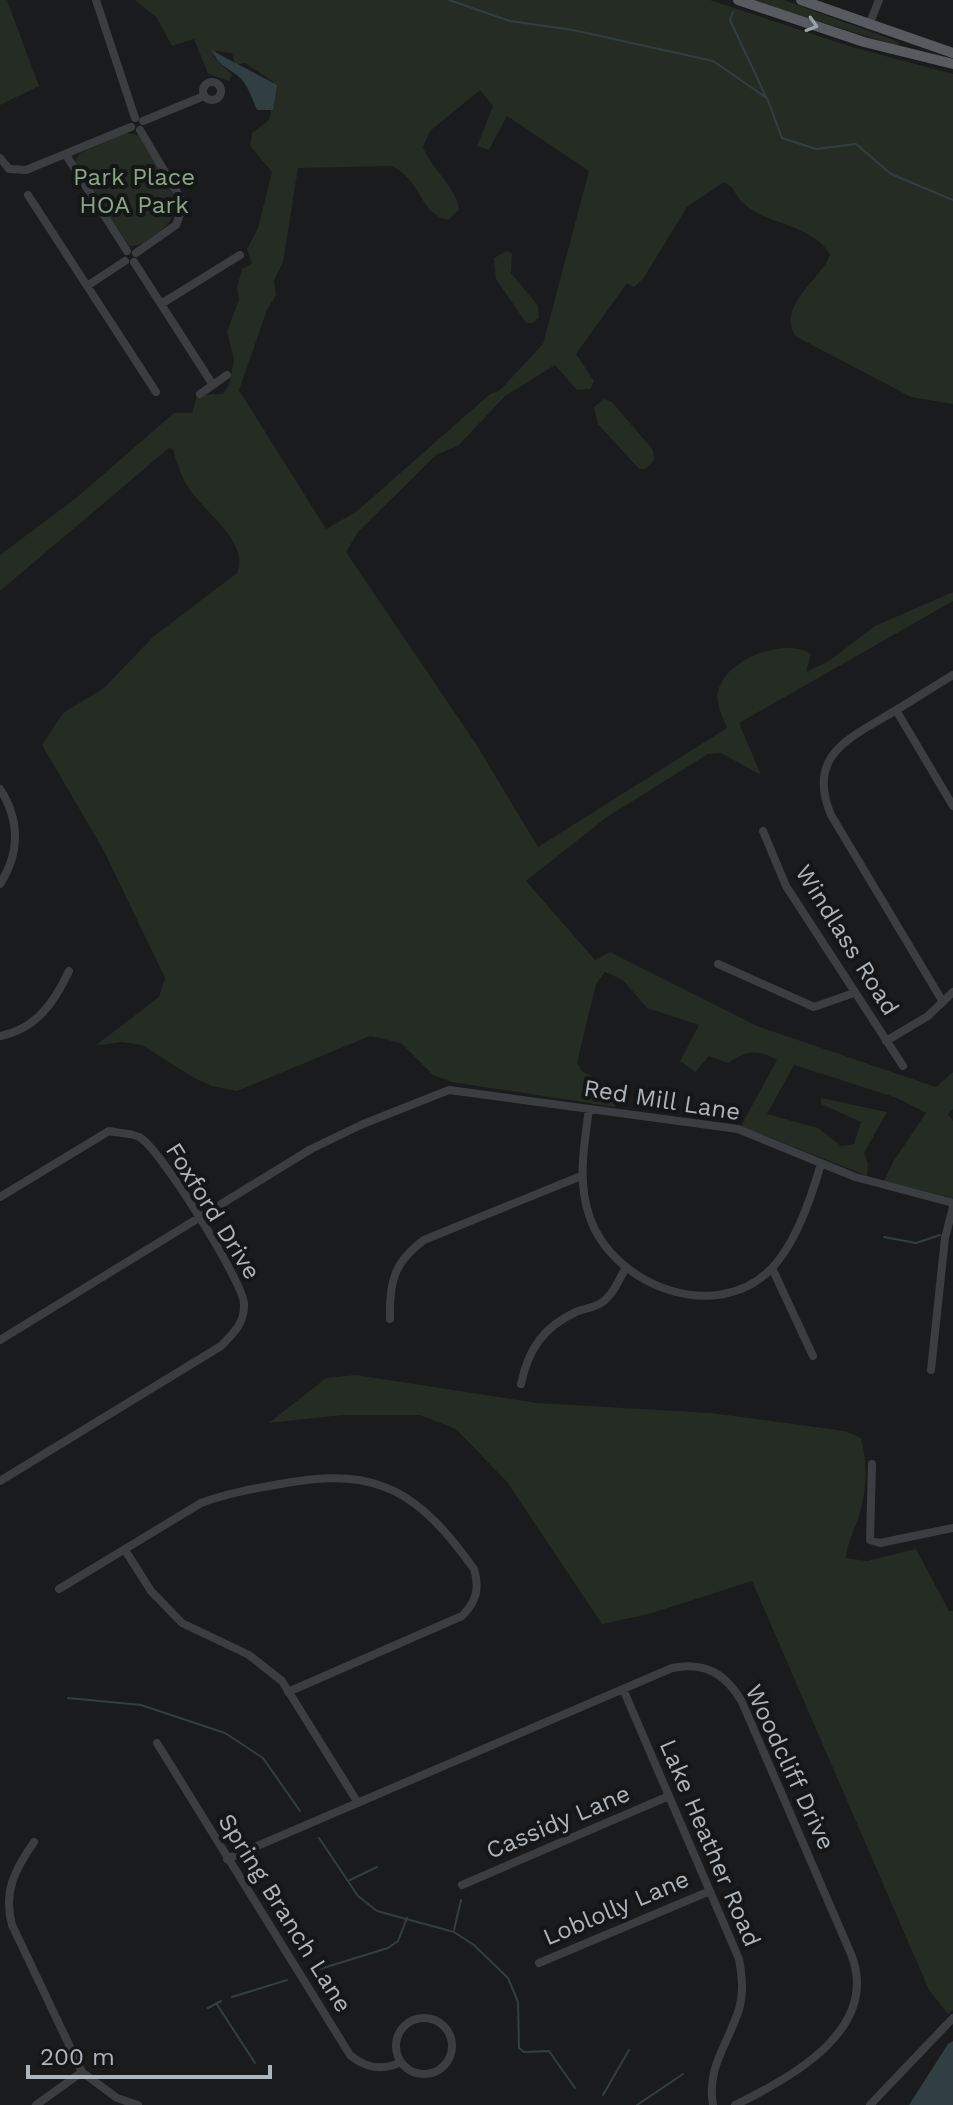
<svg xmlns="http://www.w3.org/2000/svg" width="953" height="2105" font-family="'Work Sans',sans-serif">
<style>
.green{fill:#252c24;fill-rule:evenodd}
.water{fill:#323f42}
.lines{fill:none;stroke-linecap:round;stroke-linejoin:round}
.stream{stroke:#323f42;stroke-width:2}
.minor{stroke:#3b3e41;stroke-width:8}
.major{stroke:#575b60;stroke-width:10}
.oneway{stroke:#9ca3a9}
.labels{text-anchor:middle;stroke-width:8;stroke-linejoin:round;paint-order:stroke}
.park-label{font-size:24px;fill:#8ba585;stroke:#151617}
.street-label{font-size:24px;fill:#adb5bb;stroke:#151617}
</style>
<rect width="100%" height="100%" fill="#1a1b1c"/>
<path class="green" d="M 0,0 L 7,0 L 39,86 L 0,105 Z
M 135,0 L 710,0 L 852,47 L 953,74 L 953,404 L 911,397 L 795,336 C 777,304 821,280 830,255 C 813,224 769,226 744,204 C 736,197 734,186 724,182 L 687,207 L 643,279 L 634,287 L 627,283 L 576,354 L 594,381 L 590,389 L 577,390 L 555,365 L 505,396 L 459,445 L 436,455 L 358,532 L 346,552 L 476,744 L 538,847 L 727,728 C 723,716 715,704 718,692 C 725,659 784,637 811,654 L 806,672 L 829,661 L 875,626 L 953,592 L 953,601 L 739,723 L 761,775 L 721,753 L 708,754 L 607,817 L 526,881 L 595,960 L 610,952 L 757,1026 L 936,1087 L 953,1072 L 953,1109 L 948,1114 L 953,1121 L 953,1198 L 884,1181 L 893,1162 L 926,1113 L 897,1098 L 794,1065 L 767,1114 L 818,1128 L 841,1146 L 854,1144 L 861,1122 L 821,1104 L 821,1098 L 887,1112 L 864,1153 L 868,1163 L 867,1176 L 741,1126 L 777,1060 C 757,1049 747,1050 728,1063 L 709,1056 L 695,1072 L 680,1061 L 699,1025 L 647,1008 L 623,980 L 605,972 L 596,984 L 577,1063 L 582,1071 L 618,1091 L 615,1107 L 452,1082 L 433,1075 L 401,1043 L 370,1036 L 237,1091 L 212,1086 L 194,1078 L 142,1045 L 121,1042 L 95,1046 L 159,997 L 165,978 L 104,851 L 42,745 L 63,713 L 104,688 L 154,636 L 237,573 C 251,542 200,509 186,484 C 181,474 176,461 173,449 L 169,448 L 0,591 L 0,555 L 76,498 L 174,413 L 192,413 L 197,395 L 223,394 L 229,385 L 234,360 L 227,331 L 239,300 L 237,288 L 242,269 L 252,264 L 247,249 L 258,228 L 272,172 L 250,146 L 252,133 L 269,120 L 276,87 L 272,81 L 245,63 L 235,65 L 232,53 L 216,51 L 213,56 L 232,75 L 229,81 L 208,74 L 194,39 L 172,46 L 157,18 ZM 480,90 L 493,106 L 477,146 L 489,150 L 507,116 L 589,171 L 543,344 L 499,391 L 490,394 L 356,512 L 326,529 L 239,390 L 267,310 L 276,295 L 274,280 L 283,262 L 298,168 L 391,166 C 421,178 419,214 448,220 L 459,210 C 457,187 433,172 423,147 L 430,131 Z
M 750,0 L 784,0 L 899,42 L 898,46 Z
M 125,133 L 138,135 C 157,165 198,206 157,233 C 148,239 140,247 129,246 L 75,161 L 80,153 Z
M 507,251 L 512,253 L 511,273 L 538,306 L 539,317 L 533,323 L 526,323 L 496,279 L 494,258 Z
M 604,399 L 612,402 L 653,450 L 654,460 L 645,469 L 639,469 L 598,424 L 594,407 Z
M 356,1375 L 537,1403 L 711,1413 L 845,1431 L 861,1438 C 867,1461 867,1485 861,1509 C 857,1526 848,1539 846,1558 L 867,1561 L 916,1549 L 949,1611 L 953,1611 L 953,2010 L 948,2014 L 929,1990 L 752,1581 L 649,1614 L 602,1624 L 507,1482 L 456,1429 L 420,1415 L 342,1415 L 269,1423 L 326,1378 Z"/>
<path class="water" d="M 211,50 L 277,85 L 273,110 L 257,110 C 252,99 248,84 238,76 C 224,65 221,67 211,50 Z
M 953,2041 L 953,2105 L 909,2105 L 948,2044 Z"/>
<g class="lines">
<path class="stream" d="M 449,0 L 510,21 L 573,30 L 713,61 L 767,98 L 782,138 L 816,149 L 856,144 L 891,174 L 953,200
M 733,12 L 730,20 L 766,97
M 884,1237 L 916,1243 L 940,1235
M 68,1698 L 141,1705 L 225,1733 L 263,1758 L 300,1811
M 319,1838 L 358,1896 L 377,1911 L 454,1932 L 474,1945 L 508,1978 L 518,2002 L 519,2048 L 524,2052 L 549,2051 L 575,2088
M 350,1880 L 377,1867
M 454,1930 L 461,1900
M 310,1972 L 388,1948 L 398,1941 L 407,1918
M 232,1997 L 287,1980
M 216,2003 L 255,2063
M 208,2008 L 221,2001
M 603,2095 L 629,2050
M 637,2105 L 683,2074"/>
<path class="minor" d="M 96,0 L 135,118
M 869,25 L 879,0
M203 91a9 9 0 1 1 18 0a9 9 0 1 1-18 0Z
M 143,121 L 204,96
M 66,155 L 127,251
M 0,158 L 9,169 L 26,170 L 131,127
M 28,195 L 156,392
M 136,253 L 176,225 L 184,204 L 140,130
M 134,262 L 213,385
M 87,286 L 125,261
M 161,304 L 240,255
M 200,394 L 227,375
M 896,710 L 953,806
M 0,789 C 20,820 20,853 0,884
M 763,831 L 786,886 L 903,1066
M 718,964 L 814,1007 L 854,993
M 943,1002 L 831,815 C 807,758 845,740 888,715 C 910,702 931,688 953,675
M 0,1036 C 36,1029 54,1003 69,971
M 886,1041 L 928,1016 L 953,992
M 589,1109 C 584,1146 577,1182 590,1218 C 614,1286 716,1325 771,1269 C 796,1243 811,1198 821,1164
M 0,1197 L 109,1131 C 118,1133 131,1133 139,1137 C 158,1145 244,1283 244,1304 C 245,1323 233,1334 221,1346 L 0,1481
M 772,1268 L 813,1356
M 390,1319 C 389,1282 394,1262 424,1240 L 581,1176
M 0,1340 L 311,1149 L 363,1124 L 449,1090 L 738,1129 L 855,1177 L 953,1203
M 931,1370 L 945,1238 L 953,1207
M 521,1384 C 528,1350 543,1327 576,1312 C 584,1308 594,1308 601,1303 C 613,1295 619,1280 626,1267
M 872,1464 L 870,1540 L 880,1543 L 953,1528
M 125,1550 L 151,1591 L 182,1623 L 249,1655 L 282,1681 L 358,1803
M 59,1589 L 201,1503 C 228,1493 257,1488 286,1483 C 380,1466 420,1494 474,1569 C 480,1589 476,1602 462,1616 L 288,1692
M 623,1689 L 739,1959 C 742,1976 744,1992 739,2009 C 729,2043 706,2067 713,2105
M 157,1743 L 350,2055 C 365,2068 383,2071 401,2062
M 34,1842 C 15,1869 3,1892 12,1925 L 82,2072 L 117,2098 L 138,2105
M 227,1859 L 672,1668 C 705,1661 726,1674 742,1702 L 851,1954 C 881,2029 791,2078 735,2105
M 462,1885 L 669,1796
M 539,1963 L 710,1891
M396 2046a28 28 0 1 1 56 0a28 28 0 1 1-56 0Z
M 36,2105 L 82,2072
M 870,2105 L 953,2018"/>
<path class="major" d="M 738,0 L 864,42 L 953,64
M 801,0 L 953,53"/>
</g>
<defs><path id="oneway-chevron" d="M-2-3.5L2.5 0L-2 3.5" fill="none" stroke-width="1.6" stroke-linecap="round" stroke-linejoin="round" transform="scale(2)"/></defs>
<use class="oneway" href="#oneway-chevron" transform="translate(812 25) rotate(17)"/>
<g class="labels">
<g class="park-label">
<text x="134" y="185">Park Place<tspan x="134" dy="28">HOA Park</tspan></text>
</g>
<g class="street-label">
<text transform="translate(847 940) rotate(58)" y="8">Windlass Road</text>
<text transform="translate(662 1100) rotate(9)" y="8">Red Mill Lane</text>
<text transform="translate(213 1211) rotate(58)" y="8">Foxford Drive</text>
<text transform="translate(790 1767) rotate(65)" y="8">Woodcliff Drive</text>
<text transform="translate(558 1822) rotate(-23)" y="8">Cassidy Lane</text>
<text transform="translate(710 1843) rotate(67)" y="8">Lake Heather Road</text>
<text transform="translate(616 1908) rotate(-23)" y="8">Loblolly Lane</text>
<text transform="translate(285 1913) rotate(58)" y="8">Spring Branch Lane</text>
</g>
</g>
<path d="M28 2065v12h242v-12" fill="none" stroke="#adb5bb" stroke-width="4"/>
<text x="40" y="2065" font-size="24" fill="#adb5bb" stroke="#151617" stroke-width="6" paint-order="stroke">200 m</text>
</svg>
